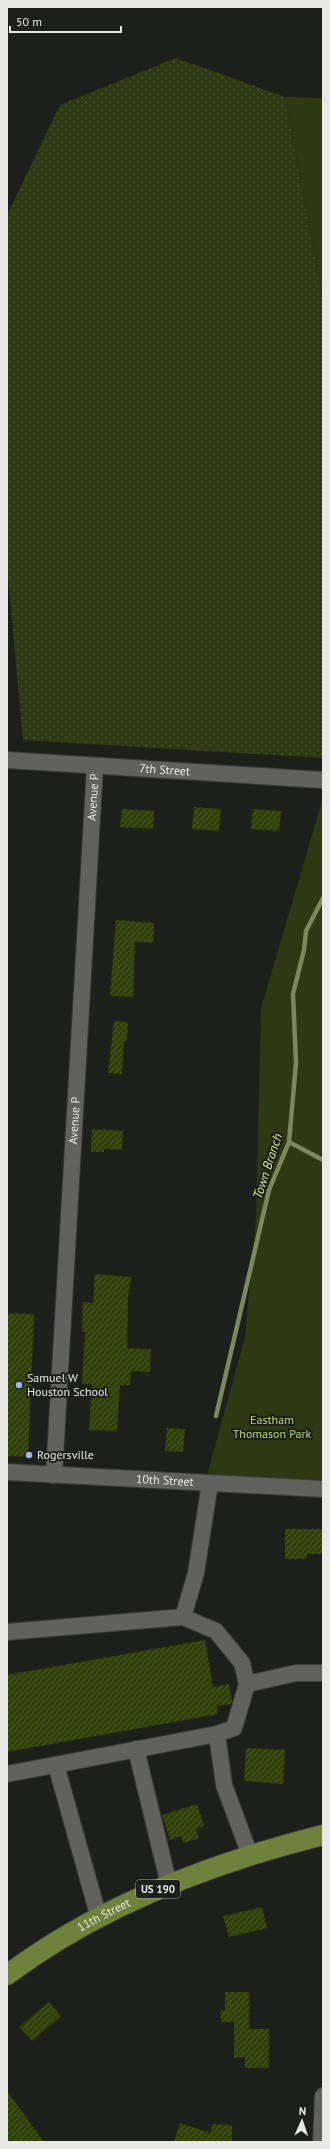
<svg xmlns="http://www.w3.org/2000/svg" width="330" height="2149" font-family="'PT Sans',sans-serif">
<style>
.grass{fill:url(#grass-dots)}
.green{fill:#2d3912}
.lines{fill:none;stroke-linecap:round;stroke-linejoin:round}
.stream{stroke:#7c885d;stroke-width:4.5}
.building{fill:url(#building-hatch)}
.minor-casing{stroke:#393a38;stroke-width:18}
.major-casing{stroke:#393a38;stroke-width:22}
.minor{stroke:#61625e;stroke-width:16}
.major{stroke:#6f823c;stroke-width:20}
.poi-dot{fill:#a2b2fd;stroke:#1d1f1b;stroke-width:1.5}
.labels{text-anchor:middle;stroke-width:4;stroke-linejoin:round;paint-order:stroke}
.shield{fill:#1d1f1b;stroke:#abacaa;stroke-width:1}
.shield-label{font-size:11px;font-weight:bold;fill:#e8e9e7}
.street-label{font-size:12px;fill:#e8e9e7;stroke:#1d1f1b}
.poi-label{font-size:12px;fill:#e8e9e7;stroke:#1d1f1b;text-anchor:start}
.park-label{font-size:12px;fill:#b7d47c;stroke:#1d1f1b}
.water-label{font-size:13px;font-style:italic;fill:#ceec93;stroke:#1d1f1b}
</style>
<defs>
<pattern id="grass-dots" width="8" height="8" patternUnits="userSpaceOnUse"><rect width="8" height="8" fill="#2d3912"/><path d="M2 2h.1M6 6h.1" fill="none" stroke="#4b5634" stroke-width="1.8" stroke-linecap="round"/></pattern>
<pattern id="building-hatch" width="6" height="6" patternUnits="userSpaceOnUse"><rect width="6" height="6" fill="#304000"/><path d="M-1 1l2-2M0 6l6-6M5 7l2-2" fill="none" stroke="#4e5c25"/></pattern>
</defs>
<rect width="100%" height="100%" fill="#1d1f1b"/>
<path class="grass" d="M 176,58 L 285,97 L 323,300 L 323,758 L 23,740 L 7,566 L 7,215 L 60,105 Z"/>
<path class="green" d="M 285,97 L 323,98 L 323,300 Z
M 323,798 L 323,1480 L 207,1475 L 245,1337 L 256,1219 L 261,1008 Z"/>
<g class="lines">
<path class="stream" d="M 289,1142 L 323,1160
M 216,1416 L 269,1190 L 289,1142 L 296,1063 L 293,994 L 304,950 L 306,931 L 323,898"/>
</g>
<path class="building" d="M 194,807 L 221,809 L 219,831 L 192,829 Z
M 122,809 L 154,811 L 153,829 L 120,827 Z
M 253,809 L 281,811 L 279,831 L 251,829 Z
M 116,920 L 154,923 L 153,943 L 135,942 L 133,997 L 110,996 Z
M 114,1021 L 128,1022 L 127,1041 L 124,1041 L 122,1074 L 108,1073 Z
M 92,1129 L 123,1131 L 122,1150 L 104,1149 L 104,1152 L 91,1152 Z
M 95,1274 L 131,1277 L 128,1298 L 127,1348 L 151,1349 L 150,1372 L 131,1371 L 130,1385 L 120,1385 L 117,1431 L 89,1430 L 92,1384 L 82,1384 L 85,1332 L 82,1332 L 83,1302 L 93,1303 Z
M 7,1313 L 34,1314 L 28,1457 L 7,1456 Z
M 167,1428 L 185,1429 L 183,1452 L 165,1451 Z
M 285,1529 L 323,1529 L 323,1554 L 307,1554 L 306,1559 L 285,1559 Z
M 205,1640 L 213,1687 L 229,1684 L 232,1701 L 231,1704 L 217,1706 L 218,1714 L 7,1752 L 7,1675 Z
M 246,1748 L 285,1750 L 283,1784 L 244,1781 Z
M 197,1804 L 204,1826 L 196,1829 L 199,1838 L 183,1843 L 181,1836 L 170,1840 L 162,1815 Z
M 262,1907 L 267,1928 L 229,1937 L 223,1916 Z
M 225,1992 L 249,1992 L 249,2029 L 269,2029 L 269,2068 L 245,2068 L 245,2057 L 234,2058 L 234,2022 L 221,2022 L 221,2010 L 225,2010 Z
M 49,2002 L 61,2016 L 32,2041 L 19,2027 Z
M 7,2091 L 44,2142 L 7,2142 Z
M 180,2123 L 210,2133 L 213,2124 L 232,2125 L 232,2142 L 174,2142 Z"/>
<g class="lines">
<g class="minor-casing">
<g id="minor">
<path id="s1" d="M 7,760 L 323,780"/>
<path id="s2" d="M 7,1472 L 323,1489"/>
<path id="s3" d="M 54,1475 L 95,766"/>
<path d="M 7,1632 L 183,1617 L 196,1573 L 210,1483"/>
<path d="M 247,1684 L 296,1673 L 323,1673"/>
<path d="M 217,1734 L 224,1785 L 250,1855"/>
<path d="M 136,1749 L 169,1885"/>
<path d="M 56,1765 L 99,1918"/>
<path d="M 7,1774 L 217,1734 L 234,1728 L 247,1684 L 242,1663 L 216,1631 L 183,1617"/>
<path d="M 321,2142 L 323,2096"/>
</g>
</g>
<g class="major-casing">
<g id="major">
<path id="s4" d="M 7,1975 C 100,1905 211,1863 323,1835"/>
</g>
</g>
<use href="#minor" class="minor"/>
<use href="#major" class="major"/>
</g>
<g class="poi-dot">
<circle cx="19" cy="1385" r="4"/>
<circle cx="29" cy="1455" r="4"/>
</g>
<g class="labels">
<rect class="shield" x="136" y="1880" width="44" height="18" rx="3"/>
<g class="shield-label">
<text x="158" y="1893">US 190</text>
</g>
<g class="street-label">
<text dy="4" stroke="none"><textPath href="#s1" startOffset="158">7th Street</textPath></text>
<text dy="4" stroke="none"><textPath href="#s3" startOffset="679">Avenue P</textPath></text>
<text dy="4" stroke="none"><textPath href="#s3" startOffset="355">Avenue P</textPath></text>
<text dy="4" stroke="none"><textPath href="#s2" startOffset="158">10th Street</textPath></text>
<text dy="4" stroke="none"><textPath href="#s4" startOffset="114">11th Street</textPath></text>
</g>
<g class="poi-label">
<text x="27" y="1382">Samuel W<tspan x="27" dy="14">Houston School</tspan></text>
<text x="37" y="1459">Rogersville</text>
</g>
<g class="park-label">
<text x="272" y="1424">Eastham<tspan x="272" dy="14">Thomason Park</tspan></text>
</g>
<g class="water-label">
<text transform="translate(267 1166) rotate(-72)" y="5">Town Branch</text>
</g>
</g>
<rect width="330" height="2149" fill="none" stroke="#e8e9e7" stroke-width="16"/>
<g transform="translate(302 2121) rotate(3)" stroke="#1d1f1b" stroke-width="3" paint-order="stroke">
<path d="M0-3L7 15L0 10L-7 15Z" fill="#e8e9e7"/>
<text y="-6" font-size="11" font-weight="bold" text-anchor="middle" fill="#e8e9e7">N</text>
</g>
<path d="M10 26v6h111v-6" fill="none" stroke="#e8e9e7" stroke-width="2"/>
<text x="16" y="26" font-size="12" fill="#e8e9e7" stroke="#1d1f1b" stroke-width="3" paint-order="stroke">50 m</text>
</svg>
